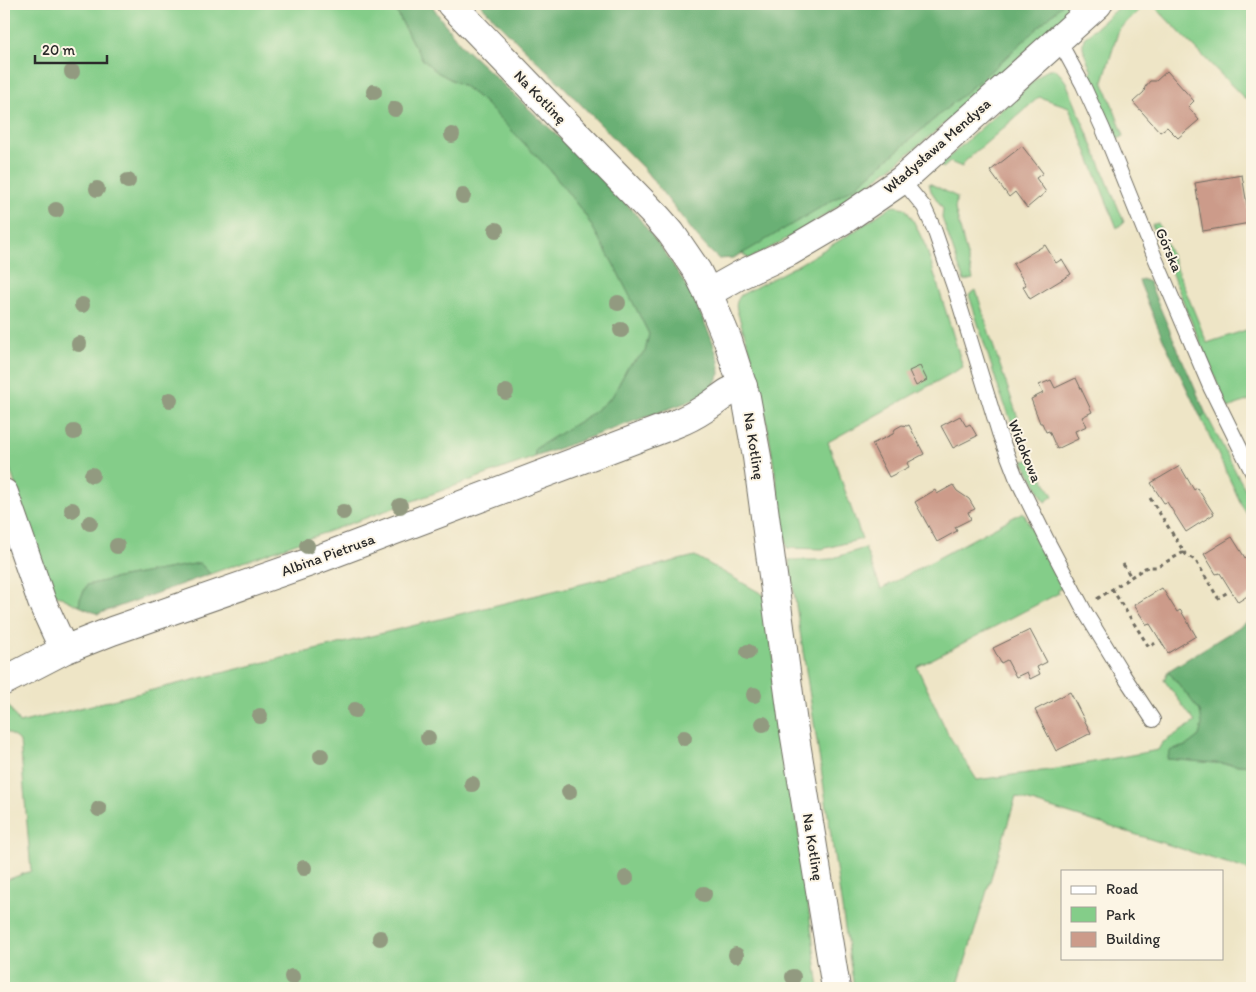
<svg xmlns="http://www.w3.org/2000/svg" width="1256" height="992" font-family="Itim,sans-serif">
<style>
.green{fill:#84cd89;stroke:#587c5a}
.forest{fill:#6bb075;stroke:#4b6e50}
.building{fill:#cc9b8a}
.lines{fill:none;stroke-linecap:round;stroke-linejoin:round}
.lane-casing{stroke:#6f6c61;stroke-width:16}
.street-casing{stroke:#6f6c61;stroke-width:30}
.secondary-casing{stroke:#6f6c61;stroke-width:30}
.path{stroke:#6f6c61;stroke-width:3;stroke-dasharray:4 4;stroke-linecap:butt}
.lane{stroke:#fff;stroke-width:14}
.street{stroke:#fff;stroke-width:28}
.secondary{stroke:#fff;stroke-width:28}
.tree{fill:#929a80}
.labels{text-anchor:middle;stroke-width:4;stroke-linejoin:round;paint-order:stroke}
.street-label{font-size:15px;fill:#2b2b2b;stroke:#fcf5e5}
</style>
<rect width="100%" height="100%" fill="#fcf5e5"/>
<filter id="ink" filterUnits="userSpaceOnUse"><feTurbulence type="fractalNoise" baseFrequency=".02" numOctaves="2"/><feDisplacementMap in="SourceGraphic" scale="10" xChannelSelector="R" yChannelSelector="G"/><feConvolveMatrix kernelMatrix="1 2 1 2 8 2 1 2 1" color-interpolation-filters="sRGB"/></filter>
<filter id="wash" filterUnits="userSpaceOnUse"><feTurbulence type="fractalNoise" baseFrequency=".0096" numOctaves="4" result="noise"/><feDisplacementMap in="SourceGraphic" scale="20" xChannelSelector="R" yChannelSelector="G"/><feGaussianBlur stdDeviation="1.12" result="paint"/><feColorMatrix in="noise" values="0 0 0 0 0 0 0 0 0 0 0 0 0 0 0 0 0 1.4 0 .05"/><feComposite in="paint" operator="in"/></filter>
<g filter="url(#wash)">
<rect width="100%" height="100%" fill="#eee5c6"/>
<path class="green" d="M 4,4 L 391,4 L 399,16 L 412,42 L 437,72 L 465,87 L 484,102 L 550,170 L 586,216 L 614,265 L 649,334 L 645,352 L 628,367 L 612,397 L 591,414 L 535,449 L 535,457 L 210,574 L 200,563 L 112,579 L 87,585 L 80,599 L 79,606 L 51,592 L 4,451 Z
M 1063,4 L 1079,4 C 975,96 875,196 749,259 L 742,253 L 855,187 L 1002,61 Z
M 1122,4 L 1146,4 L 1119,29 L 1103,81 L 1124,136 L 1116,140 L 1087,75 L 1092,72 C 1088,61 1080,49 1084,38 Z
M 1152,4 L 1252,4 L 1252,94 L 1246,100 Z
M 1048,69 L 1055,69 L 1061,75 L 1066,82 L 1124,222 L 1117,228 L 1069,107 L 1039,97 L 962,164 L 962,167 L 950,162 L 943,168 L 940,165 L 1038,77 Z
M 929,183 L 957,197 L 955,209 L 973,279 L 964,281 L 942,218 L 943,209 L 931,191 Z
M 895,206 L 905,208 L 914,222 L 926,247 L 963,367 L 828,442 L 862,539 L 822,549 L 787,548 L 761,386 L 739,317 C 736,307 734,304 741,295 L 798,265 L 847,236 L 890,207 Z
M 1158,223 L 1207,343 L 1252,328 L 1252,399 L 1228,408 L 1201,345 L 1152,225 Z
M 976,290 L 993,345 L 1018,418 L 1013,426 L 999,390 L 969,295 Z
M 1206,414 L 1239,478 L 1252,501 L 1252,521 L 1243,508 L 1201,418 Z
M 1033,460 L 1053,496 L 1045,502 L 1023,461 Z
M 1023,512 L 1063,588 L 1058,590 L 1059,593 L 917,667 L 948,734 L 977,780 L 1056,769 L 1158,750 L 1162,743 L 1195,722 L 1164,680 L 1168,671 L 1200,711 L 1203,724 L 1199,736 L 1186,746 L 1171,750 L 1167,759 L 1252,766 L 1252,871 L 1016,797 L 957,988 L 854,988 L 822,775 L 789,560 L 814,560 L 830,559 L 865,548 L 881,589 Z
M 695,556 L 764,595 L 789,759 L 819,988 L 4,988 L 4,881 L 31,871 L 20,741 L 4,730 L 4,698 L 19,723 Z"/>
<path class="forest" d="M 391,4 L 431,4 L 441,19 L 463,47 L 592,168 L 635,213 L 666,254 L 691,293 L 711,337 L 719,361 L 720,374 L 713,386 L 696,399 L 535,457 L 535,449 L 591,414 L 612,397 L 628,367 L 645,352 L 649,334 L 614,265 L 586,216 L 550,170 L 484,102 L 465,87 L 437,72 L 423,60 L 412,42 L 399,16 Z
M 480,4 L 1063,4 L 1002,61 L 855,187 L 747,251 L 733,258 L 719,259 L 710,251 L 699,239 L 644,169 L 563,86 L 517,42 Z
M 1142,279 L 1149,282 L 1176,345 L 1206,414 L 1201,418 L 1162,337 L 1139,281 Z
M 200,563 L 210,574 L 98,614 L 79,606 L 80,599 L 87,585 L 112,579 Z
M 1252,619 L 1252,766 L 1167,759 L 1171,750 L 1186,746 L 1199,736 L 1202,724 L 1200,711 L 1168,671 Z"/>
<g id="blocks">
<path class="building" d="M 1167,71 L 1194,101 L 1188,107 L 1199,120 L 1178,138 L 1167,127 L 1160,132 L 1133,102 L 1144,92 L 1145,87 L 1150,81 L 1156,81 Z
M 1022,146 L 1043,173 L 1036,178 L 1046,192 L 1027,208 L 1015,192 L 1009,197 L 990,171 Z
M 1242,175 L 1250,223 L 1203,231 L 1195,183 Z
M 1045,245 L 1056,263 L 1062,259 L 1071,274 L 1030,299 L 1023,287 L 1026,285 L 1013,264 Z
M 920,366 L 927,380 L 916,386 L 909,371 Z
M 1076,378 L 1092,412 L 1082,417 L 1087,426 L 1075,431 L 1078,439 L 1057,449 L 1049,431 L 1046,432 L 1042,423 L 1040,423 L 1031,399 L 1043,393 L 1039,385 L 1051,380 L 1055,388 Z
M 960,416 L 966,426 L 970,424 L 977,436 L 953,448 L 941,426 Z
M 902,425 L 907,426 L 909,425 L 924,454 L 907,463 L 909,467 L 889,477 L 872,444 L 893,434 L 895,429 Z
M 1180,466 L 1194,490 L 1197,488 L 1214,514 L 1186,532 L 1167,502 L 1164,503 L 1151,483 Z
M 953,485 L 957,491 L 969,499 L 975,509 L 968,512 L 971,519 L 955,527 L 957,531 L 937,542 L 915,502 L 935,490 L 937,494 Z
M 1232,537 L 1247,561 L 1249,559 L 1252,563 L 1252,593 L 1238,602 L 1220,573 L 1216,574 L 1204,554 Z
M 1162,588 L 1177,612 L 1180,610 L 1181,611 L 1196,636 L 1168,653 L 1150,624 L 1147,625 L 1134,605 Z
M 1030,630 L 1047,662 L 1037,667 L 1040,674 L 1030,679 L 1027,672 L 1016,677 L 1007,660 L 1001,663 L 993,648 Z
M 1070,692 L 1091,733 L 1056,751 L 1035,710 Z"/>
</g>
</g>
<g filter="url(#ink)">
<use href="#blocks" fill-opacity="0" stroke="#6f6c61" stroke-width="1"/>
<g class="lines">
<g class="lane-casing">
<path id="lane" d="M 1058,39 L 1083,85 L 1103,129 L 1156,260 L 1211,389 L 1252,472
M 902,180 L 924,207 L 934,229 L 956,293 L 999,433 L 1016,477 L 1047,540 L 1085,612 L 1124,676 L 1153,720"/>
</g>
<g class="street-casing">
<path id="street" d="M 708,293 L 742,274 L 789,252 L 845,219 L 902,180 L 1098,4
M 4,493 L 42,602 L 64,650
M 4,681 L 64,650 L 112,631 L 316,560 L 675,424 C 685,420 695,415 704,409 C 718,401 727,390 743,386"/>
</g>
<g class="secondary-casing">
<path id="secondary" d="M 451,4 L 580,138 L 657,217 L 671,233 L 697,271 L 708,293 L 728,341 L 746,397 L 757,457 L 794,731 L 836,988"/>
</g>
<path class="path" d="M 1184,552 C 1187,557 1193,558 1196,561 L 1218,598 L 1228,592
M 1123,564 L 1131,577
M 1112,589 L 1149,647 L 1157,642
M 1097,599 L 1145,568 L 1148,567 L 1157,567 L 1184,552 L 1150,498"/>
<use href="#lane" class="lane"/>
<use href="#street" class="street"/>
<use href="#secondary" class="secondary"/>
</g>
<g class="tree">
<circle cx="72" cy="72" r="8"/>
<circle cx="374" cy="92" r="8"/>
<circle cx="395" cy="109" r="8"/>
<circle cx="452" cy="135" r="8"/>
<circle cx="128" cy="181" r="8"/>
<circle cx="97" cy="189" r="8"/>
<circle cx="463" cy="196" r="8"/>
<circle cx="56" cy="210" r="8"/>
<circle cx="496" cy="230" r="8"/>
<circle cx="618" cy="303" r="8"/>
<circle cx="82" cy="305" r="8"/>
<circle cx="621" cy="330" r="8"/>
<circle cx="79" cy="344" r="8"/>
<circle cx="506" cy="392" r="8"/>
<circle cx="170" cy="400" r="8"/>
<circle cx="74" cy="432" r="8"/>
<circle cx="92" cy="475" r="8"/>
<circle cx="400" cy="506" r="8"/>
<circle cx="72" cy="510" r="8"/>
<circle cx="343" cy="512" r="8"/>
<circle cx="90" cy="523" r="8"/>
<circle cx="117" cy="546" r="8"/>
<circle cx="307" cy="546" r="8"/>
<circle cx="748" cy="652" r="8"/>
<circle cx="754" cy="695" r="8"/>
<circle cx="355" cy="710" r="8"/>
<circle cx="260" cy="716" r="8"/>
<circle cx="763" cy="724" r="8"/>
<circle cx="428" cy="738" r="8"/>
<circle cx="684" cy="738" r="8"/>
<circle cx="321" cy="756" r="8"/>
<circle cx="472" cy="784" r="8"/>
<circle cx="569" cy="792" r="8"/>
<circle cx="99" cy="809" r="8"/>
<circle cx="304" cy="868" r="8"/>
<circle cx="626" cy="878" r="8"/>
<circle cx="704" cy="894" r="8"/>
<circle cx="380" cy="938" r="8"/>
<circle cx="736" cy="955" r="8"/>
<circle cx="292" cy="977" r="8"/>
<circle cx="793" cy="977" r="8"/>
</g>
</g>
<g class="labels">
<g class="street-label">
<text transform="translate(540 97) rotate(46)" y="5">Na Kotlinę</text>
<text transform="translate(937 146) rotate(-41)" y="5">Władysława Mendysa</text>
<text transform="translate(1169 250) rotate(67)" y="5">Górska</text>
<text transform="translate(754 446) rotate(81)" y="5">Na Kotlinę</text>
<text transform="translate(1025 451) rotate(68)" y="5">Widokowa</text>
<text transform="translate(328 555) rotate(-20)" y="5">Albina Pietrusa</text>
<text transform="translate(813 847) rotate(81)" y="5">Na Kotlinę</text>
</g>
</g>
<rect width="1256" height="992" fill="none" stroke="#fcf5e5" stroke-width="20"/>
<rect x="1061" y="870" width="162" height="90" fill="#fcf5e5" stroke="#a8a49b"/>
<rect x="1071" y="886" width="25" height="8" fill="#ffffff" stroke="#a8a49b"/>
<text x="1106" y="894" font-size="15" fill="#2b2b2b">Road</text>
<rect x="1071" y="907" width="25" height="15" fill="#84cd89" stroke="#a8a49b"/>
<text x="1106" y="920" font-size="15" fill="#2b2b2b">Park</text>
<rect x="1071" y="932" width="25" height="15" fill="#cc9b8a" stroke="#a8a49b"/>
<text x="1106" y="944" font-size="15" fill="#2b2b2b">Building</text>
<path d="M35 55v8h72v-8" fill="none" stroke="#2b2b2b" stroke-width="2.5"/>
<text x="42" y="55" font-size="15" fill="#2b2b2b" stroke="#fcf5e5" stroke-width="4" paint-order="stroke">20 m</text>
</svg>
